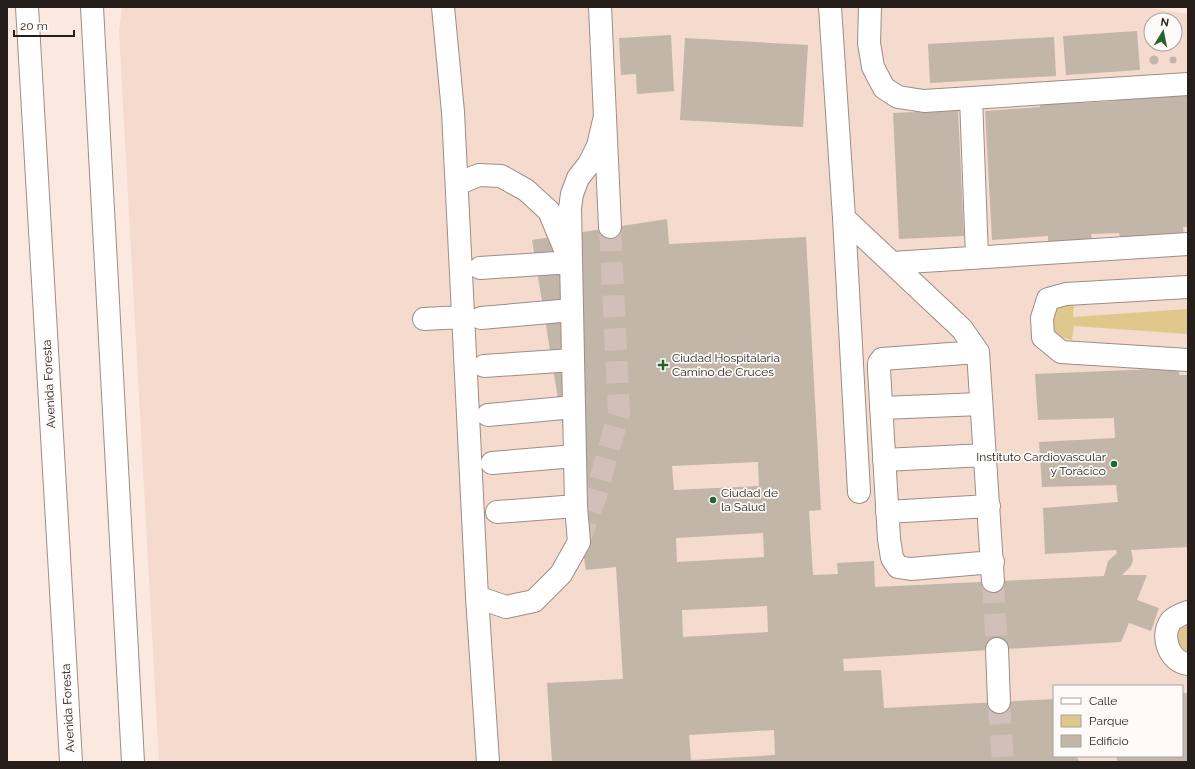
<svg xmlns="http://www.w3.org/2000/svg" width="1195" height="769" font-family="Raleway,sans-serif">
<style>
.built{fill:#f4dbcd;fill-rule:evenodd}
.green{fill:#e0c78b}
.building{fill:#c2b6a8;fill-rule:evenodd}
.lines{fill:none;stroke-linecap:round;stroke-linejoin:round}
.minor-tunnel{stroke:#d0c0b9;stroke-width:22;stroke-dasharray:22 11;stroke-linecap:butt}
.minor-casing{stroke:#9e8d85;stroke-width:24}
.minor{stroke:#fff;stroke-width:22}
.poi-dot{fill:#27642d;stroke:#fdfaf8;stroke-width:1.5}
.labels{text-anchor:middle;stroke-width:3.5;stroke-linejoin:round;paint-order:stroke}
.poi-label{font-size:12px;fill:#251e1b;stroke:#fdfaf8;text-anchor:start}
.street-label{font-size:12px;fill:#251e1b;stroke:#fdfaf8}
</style>
<rect width="100%" height="100%" fill="#fbe9e0"/>
<path class="built" d="M 122,7 L 1144,7 L 1188,14 L 1188,762 L 159,762 L 119,31 ZM 1151,20 L 1175,20 L 1175,44 L 1151,44 ZM 1054,686 L 1182,686 L 1182,756 L 1054,756 Z"/>
<path class="green" d="M 1074,302 L 1073,317 L 1188,309 L 1188,334 L 1074,326 L 1072,340 C 1061,338 1051,333 1052,320 C 1053,314 1054,310 1058,306 C 1062,303 1069,303 1074,302 Z
M 1188,620 L 1188,655 C 1178,651 1172,634 1180,625 C 1182,623 1186,621 1188,620 Z"/>
<path class="building" d="M 1137,31 L 1140,70 L 1066,75 L 1063,36 Z
M 671,35 L 674,91 L 637,94 L 636,74 L 621,75 L 619,38 Z
M 1054,37 L 1056,76 L 930,83 L 928,44 Z
M 685,38 L 808,45 L 803,127 L 680,120 Z
M1149.5 60a4.5 4.5 0 1 1 9 0a4.5 4.5 0 1 1-9 0Z
M1169.5 60a3.5 3.5 0 1 1 7 0a3.5 3.5 0 1 1-7 0Z
M 1188,88 L 1188,227 L 1183,227 L 1184,235 L 1120,238 L 1119,233 L 1091,234 L 1092,240 L 1048,243 L 1048,236 L 992,240 L 985,111 L 1040,107 L 1040,96 L 1082,94 L 1082,103 L 1115,101 L 1114,92 Z
M 958,110 L 964,236 L 899,239 L 893,113 Z
M 667,219 L 669,244 L 806,237 L 821,510 L 809,511 L 813,575 L 838,574 L 837,563 L 874,561 L 875,587 L 1104,576 L 1108,561 L 1117,553 L 1116,550 L 1045,554 L 1043,508 L 1118,502 L 1116,485 L 1042,487 L 1039,442 L 1115,438 L 1114,418 L 1038,420 L 1035,374 L 1179,368 L 1179,375 L 1188,375 L 1188,547 L 1131,550 L 1133,560 L 1131,566 L 1122,575 L 1147,575 L 1137,600 L 1159,608 L 1151,631 L 1129,623 L 1121,642 L 843,659 L 844,671 L 881,670 L 884,708 L 1054,699 L 1054,756 L 1076,756 L 1080,762 L 552,762 L 547,683 L 623,679 L 616,567 L 586,570 L 532,240 ZM 758,462 L 759,486 L 674,490 L 672,466 ZM 763,533 L 764,557 L 677,562 L 676,538 ZM 767,606 L 768,632 L 683,637 L 682,610 ZM 774,730 L 775,755 L 691,760 L 689,735 Z
M 1182,693 L 1188,693 L 1188,762 L 1117,762 L 1117,756 L 1182,756 Z"/>
<g class="lines">
<path class="minor-tunnel" d="M 579,542 L 596,495 L 619,413 L 610,227
M 993,581 L 997,649
M 999,702 L 1003,762"/>
<g class="minor-casing">
<path id="minor" d="M 27,7 L 71,762
M 92,7 L 133,762
M 443,7 L 453,112 L 477,597 L 488,762
M 600,7 L 610,227
M 830,7 L 844,218 L 962,329 L 978,352 L 993,581
M 870,7 L 869,43 L 873,67 L 884,88 L 898,97 L 924,101 L 1188,84
M 971,98 L 977,257
M 457,184 L 479,175 L 501,176 L 526,190 L 549,211 L 567,254
M 844,218 L 859,492
M 892,263 L 1188,244
M 480,268 L 571,262
M 1188,287 L 1066,294 L 1048,299 L 1042,318 L 1043,337 L 1061,352 L 1188,360
M 481,318 L 572,310
M 424,319 L 463,317
M 978,352 L 882,359 L 879,363 L 879,370 L 889,539 L 892,558 L 898,567 L 911,569 L 993,562
M 484,366 L 573,360
M 881,408 L 981,404
M 488,415 L 574,407
M 884,460 L 985,455
M 492,463 L 575,456
M 497,512 L 576,506
M 887,512 L 989,506
M 477,597 L 506,607 L 534,601 L 561,574 L 579,542 L 576,506 L 570,208 L 572,194 L 578,178 L 589,164 L 598,146 L 605,116
M 1188,612 C 1182,614 1176,616 1171,621 C 1160,636 1169,662 1188,664
M 997,649 L 999,702"/>
</g>
<use href="#minor" class="minor"/>
</g>
<g class="poi-dot">
<path d="M661 359h4v4h4v4h-4v4h-4v-4h-4v-4h4z"/>
<circle cx="1114" cy="464" r="4"/>
<circle cx="713" cy="500" r="4"/>
</g>
<g class="labels">
<g class="poi-label">
<text x="672" y="362">Ciudad Hospitalaria<tspan x="672" dy="14">Camino de Cruces</tspan></text>
<text x="1106" y="461" text-anchor="end">Instituto Cardiovascular<tspan x="1106" dy="14">y Torácico</tspan></text>
<text x="721" y="497">Ciudad de<tspan x="721" dy="14">la Salud</tspan></text>
</g>
<g class="street-label">
<text transform="translate(49 384) rotate(-93)" y="4">Avenida Foresta</text>
<text transform="translate(68 708) rotate(-93)" y="4">Avenida Foresta</text>
</g>
</g>
<rect width="1195" height="769" fill="none" stroke="#251e1b" stroke-width="16"/>
<rect x="1053" y="685" width="130" height="72" fill="#fdfaf8" stroke="#a7a2a0"/>
<rect x="1061" y="698" width="20" height="6" fill="#ffffff" stroke="#a7a2a0"/>
<text x="1089" y="705" font-size="12" fill="#251e1b">Calle</text>
<rect x="1061" y="715" width="20" height="12" fill="#e0c78b" stroke="#a7a2a0"/>
<text x="1089" y="725" font-size="12" fill="#251e1b">Parque</text>
<rect x="1061" y="735" width="20" height="12" fill="#c2b6a8" stroke="#a7a2a0"/>
<text x="1089" y="745" font-size="12" fill="#251e1b">Edificio</text>
<g transform="translate(1163 32) rotate(10)"><circle r="19" fill="#fdfaf8" stroke="#a7a2a0"/>
<path d="M0-3L7 15L0 10L-7 15Z" fill="#27642d"/>
<text y="-6" font-size="11" font-weight="bold" text-anchor="middle" fill="#251e1b">N</text>
</g>
<path d="M14 30v6h60v-6" fill="none" stroke="#251e1b" stroke-width="2"/>
<text x="20" y="30" font-size="12" fill="#251e1b" stroke="#fdfaf8" stroke-width="3" paint-order="stroke">20 m</text>
</svg>
